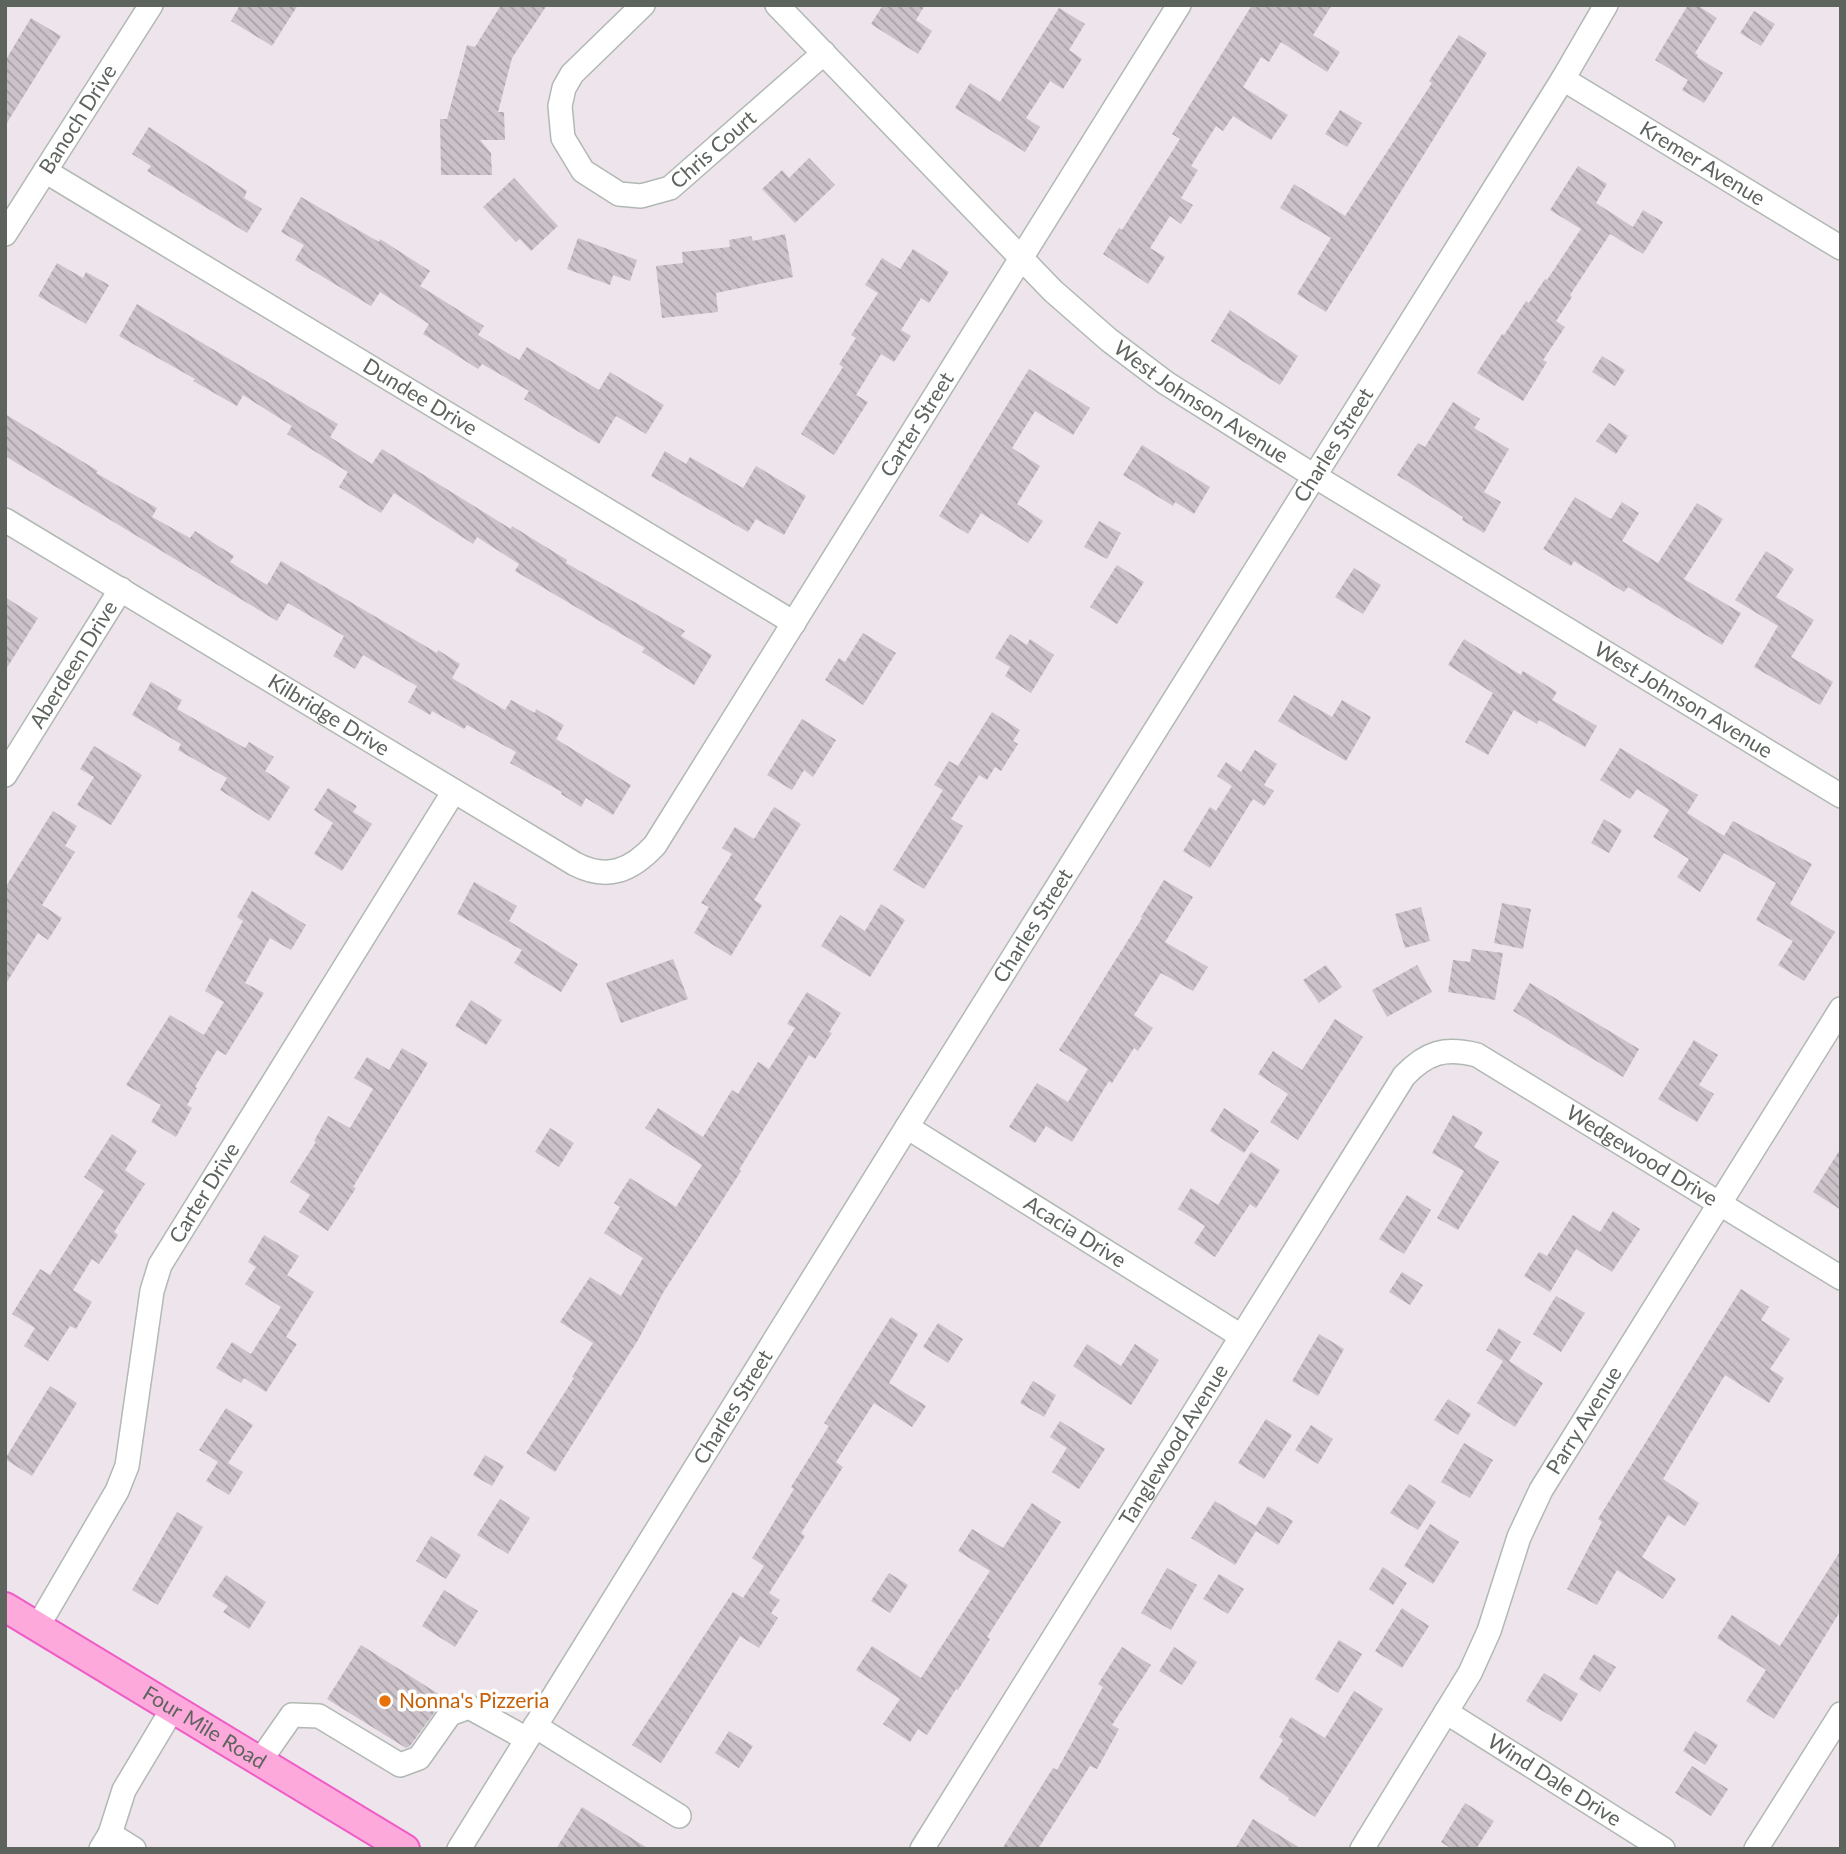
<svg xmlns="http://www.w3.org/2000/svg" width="1846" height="1854" font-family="Lato,sans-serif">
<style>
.building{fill:url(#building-back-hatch)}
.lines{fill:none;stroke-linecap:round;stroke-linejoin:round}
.minor-casing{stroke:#b1b9b3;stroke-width:26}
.major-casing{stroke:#ef5cc6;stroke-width:32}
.minor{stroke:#fff;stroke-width:23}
.major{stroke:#fda9dc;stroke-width:28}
.food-dot{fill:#e8710a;stroke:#fff;stroke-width:2.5}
.labels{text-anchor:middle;stroke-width:7;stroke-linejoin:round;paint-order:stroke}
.street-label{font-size:21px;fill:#5c645d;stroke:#fff}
.food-label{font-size:21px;fill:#c56008;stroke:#fff;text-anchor:start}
</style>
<defs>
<pattern id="building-back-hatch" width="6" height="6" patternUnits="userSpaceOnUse" patternTransform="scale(1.75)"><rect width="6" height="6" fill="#ccc2c9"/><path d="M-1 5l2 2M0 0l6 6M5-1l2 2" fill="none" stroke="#a9a1a6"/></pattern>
</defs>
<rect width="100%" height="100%" fill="#eee4eb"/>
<path class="building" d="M 240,5 L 298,5 L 272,46 L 231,21 Z
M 501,5 L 547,5 L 512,58 L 498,112 L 504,112 L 505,140 L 480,140 L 491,153 L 492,175 L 441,175 L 440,119 L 447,119 L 467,45 L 475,47 Z
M 883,5 L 925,5 L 916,20 L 932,31 L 918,54 L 871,24 Z
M 1252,5 L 1332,5 L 1313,35 L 1340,52 L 1327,72 L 1281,42 L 1269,62 L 1261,57 L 1243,87 L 1288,115 L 1271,140 L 1233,116 L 1223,131 L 1216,126 L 1191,166 L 1198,170 L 1181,198 L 1193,205 L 1181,224 L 1170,216 L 1150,248 L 1165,257 L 1148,284 L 1103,254 L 1119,228 L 1122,230 L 1180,139 L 1172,134 Z
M 1688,5 L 1697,5 L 1717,18 L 1695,53 L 1698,55 L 1697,57 L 1723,73 L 1704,103 L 1682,90 L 1688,80 L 1655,60 Z
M 1059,8 L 1085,24 L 1069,50 L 1082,59 L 1063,89 L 1050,81 L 1026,118 L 1040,127 L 1025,152 L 955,108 L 970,83 L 1000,102 Z
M 1754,11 L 1775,24 L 1761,46 L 1740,33 Z
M 31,18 L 61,36 L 5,126 L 5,61 Z
M 1459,35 L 1487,53 L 1326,312 L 1297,294 L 1331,238 L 1280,208 L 1294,184 L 1345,216 L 1432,83 L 1429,81 Z
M 1340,110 L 1362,123 L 1347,147 L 1325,134 Z
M 149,127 L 247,191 L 244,198 L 262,209 L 247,233 L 147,171 L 151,166 L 132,154 Z
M 809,158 L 835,185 L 795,223 L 762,189 L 782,170 L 789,178 Z
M 1578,166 L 1607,184 L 1596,203 L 1633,227 L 1643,210 L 1663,222 L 1643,254 L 1610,234 L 1570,295 L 1572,297 L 1556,321 L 1565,327 L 1543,360 L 1547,362 L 1523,401 L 1477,373 L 1502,334 L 1504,335 L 1526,301 L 1529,303 L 1545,279 L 1547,280 L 1581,229 L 1550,210 Z
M 514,178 L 558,226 L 531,251 L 520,239 L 516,242 L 483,207 Z
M 301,197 L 379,242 L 380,239 L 430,271 L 420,286 L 484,326 L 478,335 L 519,360 L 527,347 L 599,390 L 610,372 L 664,405 L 646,434 L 616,416 L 599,444 L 524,399 L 529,391 L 482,364 L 478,369 L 423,334 L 429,324 L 380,292 L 371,306 L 295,260 L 304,245 L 281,232 Z
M 785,234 L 793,277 L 716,293 L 718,312 L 662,318 L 656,266 L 683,263 L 682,252 L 730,247 L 729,240 L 751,236 L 753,241 Z
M 578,238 L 637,260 L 630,281 L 613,275 L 610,285 L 567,269 Z
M 913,249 L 949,272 L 929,303 L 921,298 L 901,330 L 911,336 L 894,362 L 881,354 L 856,395 L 868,402 L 834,455 L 801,434 L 843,367 L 839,364 L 856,338 L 851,335 L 878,293 L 865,285 L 882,258 L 900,269 Z
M 57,263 L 83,278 L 86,272 L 109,285 L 86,324 L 38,296 Z
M 137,304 L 338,424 L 330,437 L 372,464 L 382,449 L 511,529 L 512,526 L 567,560 L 566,563 L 685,631 L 681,636 L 712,655 L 694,685 L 642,652 L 645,648 L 515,571 L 519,564 L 477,537 L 473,544 L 394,493 L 381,513 L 339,487 L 348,472 L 287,434 L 292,426 L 243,395 L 237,406 L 193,381 L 195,379 L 119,336 Z
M 1230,310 L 1298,356 L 1280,385 L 1211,341 Z
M 1602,356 L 1625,370 L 1615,386 L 1592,372 Z
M 1029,369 L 1090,408 L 1073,435 L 1035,411 L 1012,448 L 1040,466 L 1017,504 L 1043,521 L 1028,543 L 981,513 L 968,534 L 939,516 Z
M 1453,402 L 1480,419 L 1474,428 L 1509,449 L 1484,492 L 1501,502 L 1484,533 L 1462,520 L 1463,517 L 1397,475 L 1418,443 L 1425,447 Z
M 5,414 L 98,471 L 96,473 L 157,508 L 152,517 L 190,538 L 195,531 L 234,556 L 230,562 L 267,585 L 281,561 L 437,653 L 438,650 L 460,664 L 452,678 L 505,710 L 511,700 L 535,713 L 536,709 L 564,725 L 556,739 L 631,785 L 613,815 L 586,798 L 581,807 L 561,794 L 562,792 L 510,763 L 516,752 L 467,725 L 464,729 L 432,711 L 430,715 L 408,702 L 417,686 L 363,655 L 355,669 L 333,656 L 344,636 L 288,603 L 277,621 L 5,456 Z
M 1609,423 L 1628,436 L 1616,454 L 1596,441 Z
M 1142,445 L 1210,487 L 1194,514 L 1175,502 L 1173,506 L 1123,475 Z
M 665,451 L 686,464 L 690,457 L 743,488 L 756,466 L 806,496 L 784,535 L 756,519 L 748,532 L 651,476 Z
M 1575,497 L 1611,519 L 1622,502 L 1639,513 L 1622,541 L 1658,563 L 1697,503 L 1723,519 L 1684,579 L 1741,613 L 1722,645 L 1628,587 L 1624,592 L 1574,561 L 1571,566 L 1543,549 Z
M 1099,521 L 1121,533 L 1107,559 L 1084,547 Z
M 1766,551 L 1794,569 L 1776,597 L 1814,620 L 1791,657 L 1833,682 L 1820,705 L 1754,667 L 1778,626 L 1735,600 Z
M 1117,565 L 1144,582 L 1117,624 L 1090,607 Z
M 1354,568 L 1381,585 L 1363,614 L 1335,597 Z
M 5,597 L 38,618 L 5,671 Z
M 863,633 L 896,653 L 863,705 L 825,680 L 839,658 L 845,662 Z
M 1010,634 L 1027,645 L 1030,639 L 1054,655 L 1031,693 L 1005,676 L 1010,667 L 995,658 Z
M 1464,639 L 1521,675 L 1523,671 L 1557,692 L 1552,700 L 1597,726 L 1585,747 L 1539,720 L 1537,724 L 1514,710 L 1488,755 L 1465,742 L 1493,693 L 1448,665 Z
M 151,682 L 182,700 L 177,709 L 245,748 L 249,742 L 274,757 L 265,771 L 290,787 L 269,821 L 220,790 L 227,778 L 178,750 L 181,744 L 132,715 Z
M 1294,695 L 1332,717 L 1342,700 L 1371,717 L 1346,761 L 1278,721 Z
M 992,712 L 1020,730 L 1013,741 L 1018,744 L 1001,771 L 995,767 L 987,780 L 979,775 L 951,819 L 963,826 L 924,889 L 893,870 L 943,790 L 934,785 L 949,761 L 958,766 Z
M 802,719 L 836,740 L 813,777 L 804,770 L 792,790 L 767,775 Z
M 94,746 L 142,775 L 111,825 L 77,805 L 94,777 L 80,769 Z
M 1620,748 L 1698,795 L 1687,813 L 1724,836 L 1733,821 L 1812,864 L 1790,904 L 1835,932 L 1804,981 L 1778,965 L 1793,941 L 1756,920 L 1776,883 L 1724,853 L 1700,892 L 1677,877 L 1689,859 L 1653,837 L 1669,810 L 1637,789 L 1630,799 L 1600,780 Z
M 1255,750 L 1277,764 L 1264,785 L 1274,791 L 1264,806 L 1253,799 L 1210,868 L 1183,851 L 1210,807 L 1216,811 L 1232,786 L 1217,776 L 1226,762 L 1241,772 Z
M 328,788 L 357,806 L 353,812 L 372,824 L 342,871 L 314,854 L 333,823 L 314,810 Z
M 774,807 L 801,824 L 754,900 L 762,905 L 731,956 L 694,933 L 709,907 L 701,903 L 732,854 L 722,848 L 735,827 L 754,839 Z
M 53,811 L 77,826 L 65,846 L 75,852 L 42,905 L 62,918 L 48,940 L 38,933 L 5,985 L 5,888 Z
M 1604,819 L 1622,830 L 1609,853 L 1591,843 Z
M 1164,880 L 1193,897 L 1165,942 L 1208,967 L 1193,991 L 1161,973 L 1134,1015 L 1153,1028 L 1138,1051 L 1134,1048 L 1112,1083 L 1109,1081 L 1072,1142 L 1046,1126 L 1035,1143 L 1009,1127 L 1037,1083 L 1068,1102 L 1088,1069 L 1059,1050 L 1142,918 L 1141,917 Z
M 474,882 L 517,906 L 509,921 L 578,964 L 561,992 L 514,963 L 522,950 L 457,914 Z
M 252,891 L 306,925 L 291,950 L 270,938 L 245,983 L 264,993 L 226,1055 L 217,1050 L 195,1087 L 197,1088 L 187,1105 L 192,1108 L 176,1137 L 151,1122 L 161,1105 L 126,1085 L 170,1015 L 204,1035 L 224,1002 L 205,991 L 243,921 L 237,917 Z
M 1502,903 L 1531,909 L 1523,949 L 1494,943 Z
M 881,904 L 905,920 L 870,977 L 821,946 L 840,915 L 865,931 Z
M 1421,907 L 1430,941 L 1405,948 L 1395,914 Z
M 1472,949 L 1503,953 L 1495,1000 L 1448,992 L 1453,960 L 1470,962 Z
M 673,959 L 688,999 L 621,1023 L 606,983 Z
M 1326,965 L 1342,987 L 1319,1003 L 1303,980 Z
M 1417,965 L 1432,992 L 1387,1017 L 1372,990 Z
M 1530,983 L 1639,1049 L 1623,1077 L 1513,1011 Z
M 807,992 L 841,1013 L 829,1032 L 832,1033 L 815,1059 L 809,1055 L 739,1170 L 741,1171 L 663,1293 L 638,1340 L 555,1472 L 526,1453 L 574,1378 L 572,1377 L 593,1343 L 560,1322 L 590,1277 L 621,1296 L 643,1258 L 604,1233 L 620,1207 L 614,1203 L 630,1178 L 676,1207 L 702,1165 L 645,1128 L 658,1108 L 703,1137 L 732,1090 L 738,1094 L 758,1062 L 769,1069 L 795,1028 L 787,1024 Z
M 471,1000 L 502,1020 L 486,1045 L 455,1026 Z
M 1335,1019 L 1363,1037 L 1298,1140 L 1270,1122 L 1288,1094 L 1258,1074 L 1273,1051 L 1302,1070 Z
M 1694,1040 L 1718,1055 L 1699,1085 L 1714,1094 L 1697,1122 L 1658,1099 Z
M 402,1048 L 428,1063 L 353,1187 L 356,1188 L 328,1231 L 299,1212 L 310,1195 L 290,1182 L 316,1142 L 314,1141 L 328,1116 L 350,1128 L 373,1089 L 354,1078 L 367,1057 L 389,1070 Z
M 1224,1108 L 1259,1131 L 1244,1153 L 1210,1131 Z
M 1453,1115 L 1483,1132 L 1474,1147 L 1499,1162 L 1458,1230 L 1437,1218 L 1464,1171 L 1432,1153 Z
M 550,1128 L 574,1143 L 559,1167 L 535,1152 Z
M 112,1134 L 137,1151 L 125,1170 L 145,1184 L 114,1232 L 118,1235 L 99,1264 L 92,1259 L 73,1290 L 92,1302 L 76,1329 L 70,1326 L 48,1361 L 24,1346 L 35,1328 L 12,1314 L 40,1269 L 50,1275 L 104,1191 L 84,1177 Z
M 1841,1148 L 1841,1210 L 1813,1192 Z
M 1251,1152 L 1280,1170 L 1256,1208 L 1250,1204 L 1215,1257 L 1194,1243 L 1205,1226 L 1178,1209 L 1191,1188 L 1218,1205 Z
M 1407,1195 L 1431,1210 L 1404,1254 L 1379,1239 Z
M 1613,1211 L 1640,1229 L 1612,1272 L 1576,1249 L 1550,1292 L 1524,1276 L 1539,1252 L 1547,1256 L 1573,1215 L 1600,1232 Z
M 264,1235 L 299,1256 L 287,1275 L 314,1292 L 286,1337 L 297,1344 L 266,1392 L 244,1378 L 241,1383 L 216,1368 L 232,1342 L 251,1354 L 281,1307 L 245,1284 L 256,1267 L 248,1262 Z
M 1402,1272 L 1423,1285 L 1410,1305 L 1389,1292 Z
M 1741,1289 L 1769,1307 L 1761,1320 L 1790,1339 L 1770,1369 L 1784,1378 L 1769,1403 L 1725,1375 L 1663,1479 L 1699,1503 L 1685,1526 L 1668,1515 L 1642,1557 L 1676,1579 L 1663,1599 L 1617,1570 L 1597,1605 L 1567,1589 L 1602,1522 L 1598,1519 Z
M 1556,1296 L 1585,1313 L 1561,1352 L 1533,1334 Z
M 891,1317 L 918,1334 L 889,1383 L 926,1406 L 912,1427 L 874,1403 L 836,1462 L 843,1467 L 801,1533 L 805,1536 L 769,1593 L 780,1600 L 771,1613 L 778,1618 L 759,1648 L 740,1636 L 661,1763 L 632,1745 L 733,1592 L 743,1598 L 764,1566 L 752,1558 L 794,1489 L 791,1487 L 829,1426 L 824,1423 Z
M 938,1323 L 963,1339 L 948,1363 L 923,1347 Z
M 1499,1328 L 1521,1342 L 1509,1361 L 1543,1383 L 1515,1427 L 1477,1403 L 1503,1361 L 1486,1350 Z
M 1319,1334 L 1344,1349 L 1318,1396 L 1292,1381 Z
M 1087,1344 L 1121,1366 L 1135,1344 L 1159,1360 L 1131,1405 L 1073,1366 Z
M 1033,1381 L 1056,1395 L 1044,1417 L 1020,1403 Z
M 50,1386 L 77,1403 L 32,1476 L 5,1459 Z
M 1448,1399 L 1471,1414 L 1458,1435 L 1434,1420 Z
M 226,1408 L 253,1425 L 228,1463 L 243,1472 L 229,1495 L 206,1481 L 218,1462 L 199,1450 Z
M 1266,1419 L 1292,1435 L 1264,1479 L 1238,1463 Z
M 1060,1421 L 1105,1449 L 1079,1489 L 1052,1472 L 1067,1448 L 1050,1437 Z
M 1311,1425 L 1333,1439 L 1318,1464 L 1295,1450 Z
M 1464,1443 L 1493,1460 L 1470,1498 L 1441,1482 Z
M 485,1455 L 504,1466 L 492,1486 L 473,1475 Z
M 1409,1484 L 1436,1502 L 1418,1530 L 1390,1513 Z
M 500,1499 L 530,1518 L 508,1554 L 477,1535 Z
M 1215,1501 L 1256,1526 L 1268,1506 L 1293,1521 L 1278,1545 L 1256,1531 L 1235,1565 L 1191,1538 Z
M 1032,1503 L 1061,1522 L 987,1637 L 990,1639 L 958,1690 L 956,1689 L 927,1735 L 918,1729 L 910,1742 L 883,1724 L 900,1699 L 856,1670 L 872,1646 L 921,1678 L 990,1571 L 958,1551 L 972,1529 L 1003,1548 Z
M 177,1512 L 203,1527 L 158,1605 L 132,1590 Z
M 1430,1524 L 1459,1542 L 1433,1584 L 1404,1566 Z
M 431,1536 L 461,1555 L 446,1579 L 416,1561 Z
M 1841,1550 L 1841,1610 L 1774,1719 L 1746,1701 L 1766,1670 L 1717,1638 L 1732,1615 L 1780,1646 Z
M 1383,1567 L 1407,1583 L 1393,1605 L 1369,1589 Z
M 1167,1568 L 1197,1585 L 1171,1630 L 1141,1613 Z
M 889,1573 L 908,1585 L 890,1613 L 871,1601 Z
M 1219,1574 L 1244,1589 L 1228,1614 L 1203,1599 Z
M 226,1575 L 266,1602 L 249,1629 L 223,1612 L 228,1606 L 212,1596 Z
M 444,1590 L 478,1611 L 455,1647 L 422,1626 Z
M 1402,1608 L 1429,1626 L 1402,1668 L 1375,1651 Z
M 1339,1640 L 1362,1654 L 1338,1693 L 1315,1679 Z
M 361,1645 L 448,1700 L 439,1706 L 410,1746 L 406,1748 L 327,1699 Z
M 1122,1647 L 1151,1665 L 1112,1725 L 1119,1729 L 1097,1769 L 1090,1766 L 1038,1849 L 1002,1849 L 1053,1768 L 1057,1770 L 1103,1687 L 1098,1684 Z
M 1174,1647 L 1197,1662 L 1182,1685 L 1159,1671 Z
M 1594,1654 L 1616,1667 L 1600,1692 L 1579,1679 Z
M 1544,1673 L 1578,1694 L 1561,1722 L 1526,1701 Z
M 1354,1691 L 1383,1709 L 1315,1817 L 1288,1800 L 1289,1798 L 1259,1778 L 1283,1740 L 1279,1737 L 1291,1717 L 1325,1738 Z
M 729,1731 L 753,1746 L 739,1768 L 715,1753 Z
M 1695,1731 L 1718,1745 L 1705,1765 L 1683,1751 Z
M 1692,1766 L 1728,1789 L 1711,1816 L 1675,1793 Z
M 1465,1803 L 1494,1821 L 1476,1849 L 1452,1849 L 1441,1842 Z
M 582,1807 L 649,1849 L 556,1849 Z
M 1253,1819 L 1302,1849 L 1235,1849 Z"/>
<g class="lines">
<g class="minor-casing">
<g id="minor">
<path id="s1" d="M 643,5 L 572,74 L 564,88 L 560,106 L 563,138 L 583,171 L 619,194 L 641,196 L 670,188 L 824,53"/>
<path id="s2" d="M 777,5 L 1053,291 L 1109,340 L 1166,383 L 1303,469 L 1841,796"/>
<path id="s3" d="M 1563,79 L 1841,248"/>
<path id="s4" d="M 45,171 L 794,623"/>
<path id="s5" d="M 5,234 L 151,5"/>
<path id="s6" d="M 5,520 L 575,864 C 608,881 632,870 655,845 L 1179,5"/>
<path id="s7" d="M 5,775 L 121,589"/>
<path id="s8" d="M 907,1127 L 1241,1336"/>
<path id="s9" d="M 38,1626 L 117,1491 L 127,1466 L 152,1291 L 160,1265 L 454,791"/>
<path id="s10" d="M 1446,1712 L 1663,1849"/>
<path d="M 535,1726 L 679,1816"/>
<path d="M 260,1761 L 292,1715 L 319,1716 L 400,1765 L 419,1758 L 450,1714 L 469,1707 L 527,1739"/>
<path d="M 110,1834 L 134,1849"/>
<path d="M 101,1849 L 110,1834 L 124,1790 L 173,1708"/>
<path id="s11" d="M 459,1849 L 907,1127 L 1563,79 L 1606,5"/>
<path id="s12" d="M 922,1849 L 1404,1076 C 1427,1052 1445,1047 1477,1055 L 1841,1278"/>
<path id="s13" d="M 1362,1849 L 1470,1673 L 1489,1631 L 1519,1537 L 1541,1490 L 1841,1009"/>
<path d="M 1756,1849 L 1841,1714"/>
</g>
</g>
<g class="major-casing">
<g id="major">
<path id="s14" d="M 5,1607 L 405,1849"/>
</g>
</g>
<use href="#minor" class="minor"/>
<use href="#major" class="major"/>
</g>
<circle class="food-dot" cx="385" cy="1701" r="7"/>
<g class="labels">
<g class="street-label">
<text dy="7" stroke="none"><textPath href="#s5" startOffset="136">Banoch Drive</textPath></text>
<text dy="7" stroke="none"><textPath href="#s1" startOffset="357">Chris Court</textPath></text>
<text dy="7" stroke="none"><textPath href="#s3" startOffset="163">Kremer Avenue</textPath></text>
<text dy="7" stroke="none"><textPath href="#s4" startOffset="438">Dundee Drive</textPath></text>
<text dy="7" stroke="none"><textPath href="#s2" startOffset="583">West Johnson Avenue</textPath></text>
<text dy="7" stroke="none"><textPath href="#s6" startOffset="1251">Carter Street</textPath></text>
<text dy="7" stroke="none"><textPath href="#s11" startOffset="1654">Charles Street</textPath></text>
<text dy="7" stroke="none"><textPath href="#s7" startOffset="130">Aberdeen Drive</textPath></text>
<text dy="7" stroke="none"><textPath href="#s2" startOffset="1150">West Johnson Avenue</textPath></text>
<text dy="7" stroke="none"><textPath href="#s6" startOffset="378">Kilbridge Drive</textPath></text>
<text dy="7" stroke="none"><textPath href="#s11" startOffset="1087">Charles Street</textPath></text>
<text dy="7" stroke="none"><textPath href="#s12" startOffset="1185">Wedgewood Drive</textPath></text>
<text dy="7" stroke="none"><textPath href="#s9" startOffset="472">Carter Drive</textPath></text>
<text dy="7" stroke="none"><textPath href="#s8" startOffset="198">Acacia Drive</textPath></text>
<text dy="7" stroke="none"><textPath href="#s11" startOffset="520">Charles Street</textPath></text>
<text dy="7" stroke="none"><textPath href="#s13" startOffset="485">Parry Avenue</textPath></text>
<text dy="7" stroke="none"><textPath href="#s12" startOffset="476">Tanglewood Avenue</textPath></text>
<text dy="7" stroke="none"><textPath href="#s14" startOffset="233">Four Mile Road</textPath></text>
<text dy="7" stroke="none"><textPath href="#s10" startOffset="128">Wind Dale Drive</textPath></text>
</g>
<g class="food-label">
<text x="399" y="1708">Nonna's Pizzeria</text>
</g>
</g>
<rect width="1846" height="1854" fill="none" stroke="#5c645d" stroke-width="14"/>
</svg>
